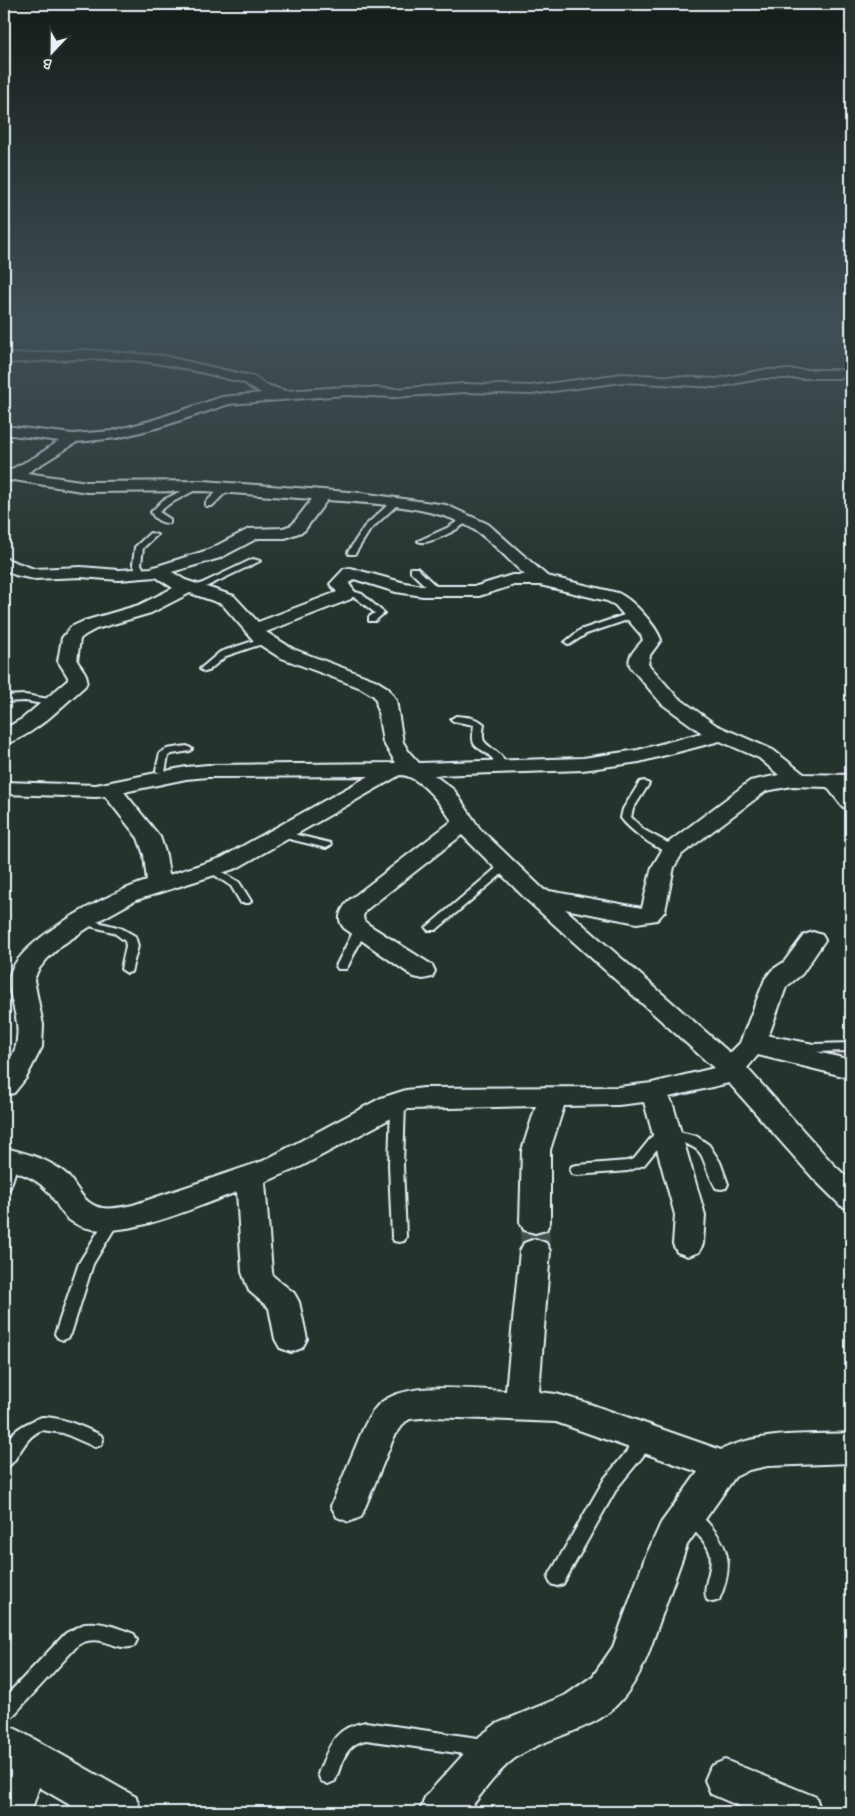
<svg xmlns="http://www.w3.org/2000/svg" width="855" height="1816" font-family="Mynerve,sans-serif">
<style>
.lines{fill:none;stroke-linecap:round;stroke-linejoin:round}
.minor-tunnel{stroke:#43504b;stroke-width:29;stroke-dasharray:29 14;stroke-linecap:butt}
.service-casing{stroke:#e8f1f8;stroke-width:4}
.minor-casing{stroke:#e8f1f8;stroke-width:4}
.service{fill:#26332d;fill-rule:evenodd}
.minor{fill:#26332d;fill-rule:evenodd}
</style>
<rect width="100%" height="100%" fill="#26332d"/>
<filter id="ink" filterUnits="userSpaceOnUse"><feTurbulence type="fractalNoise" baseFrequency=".02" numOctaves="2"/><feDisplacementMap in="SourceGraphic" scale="10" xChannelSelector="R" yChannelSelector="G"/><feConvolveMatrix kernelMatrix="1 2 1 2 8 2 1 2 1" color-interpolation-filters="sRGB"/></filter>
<g filter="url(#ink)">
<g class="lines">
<path class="minor-tunnel" d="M 535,1222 L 535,1251"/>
<g class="service-casing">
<path id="service" d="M 196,484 L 203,486 L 169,504 L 159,512 L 170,519 L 170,523 C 162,524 154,519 151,512 L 163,500 Z
M 223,486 L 230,488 L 212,506 L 206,506 L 206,502 Z
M 392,501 L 399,503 L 370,530 L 355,554 L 349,554 L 348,552 L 364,527 Z
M 464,517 L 471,519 C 463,527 427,547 418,541 L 449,527 Z
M 150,533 L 157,535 L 143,548 L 141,564 L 146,574 L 142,576 L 139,576 L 133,564 L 135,547 Z
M 253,559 L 260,561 L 197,591 L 194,592 L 190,589 Z
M 411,568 L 417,568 L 439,589 L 439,593 L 433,593 L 411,572 Z
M 346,589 L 362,594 L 384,613 L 375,621 L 369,621 L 369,617 L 375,613 L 356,598 L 343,594 L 343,590 Z
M 633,612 L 637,615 L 636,617 L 586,634 L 569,645 L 565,642 L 580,630 Z
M 265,637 L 269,640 L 268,642 L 226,656 L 208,671 L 205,672 L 200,669 L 220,652 Z
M 25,695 L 55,700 L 60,703 L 55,706 L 25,701 L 4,702 L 4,696 Z
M 456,716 C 466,717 476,717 484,724 C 481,744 483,741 498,753 C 502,756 504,761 507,766 L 506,768 L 498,768 C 496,765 494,760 492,758 C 477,743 470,752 474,725 L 453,721 L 451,719 Z
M 187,746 L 192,749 L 190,751 L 172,754 L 168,756 L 165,772 L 157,772 L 156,770 L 160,753 L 167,749 Z
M 644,781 L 649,784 L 633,809 L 631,817 L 644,830 L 677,848 L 678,850 L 677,852 C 662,856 629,829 621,818 L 623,809 L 640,782 Z
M 281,831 L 330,843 L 331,845 L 326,848 L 277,836 L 276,834 Z
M 505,863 L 509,864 L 510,866 L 509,868 L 436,930 L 428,930 L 426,928 L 428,926 L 501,864 Z
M 214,867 L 239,882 L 251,901 L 249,903 L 241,903 L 231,886 L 210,872 L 209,870 L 210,868 Z
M 82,918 L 121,928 L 135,936 L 138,946 L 131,972 L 127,973 L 121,969 L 126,946 L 125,941 L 113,932 L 78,923 L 76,921 L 78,919 Z
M 360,926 L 366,930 L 348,966 L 346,969 L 338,969 L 336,966 L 354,930 Z
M 754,1033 L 814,1044 L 851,1043 L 851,1051 L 814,1052 L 750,1040 L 748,1037 L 750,1034 Z
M 398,1098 L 403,1100 L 405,1103 L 403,1165 L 406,1237 L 404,1241 L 399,1242 L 394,1241 L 392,1237 L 389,1165 L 391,1103 L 393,1100 Z
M 664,1126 L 670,1130 L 696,1136 L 709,1145 L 720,1162 L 728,1184 L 726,1188 L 721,1189 L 716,1188 C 696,1152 712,1150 666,1138 L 644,1165 L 628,1171 L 577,1175 L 572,1174 L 570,1170 L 572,1166 L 577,1165 L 627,1161 L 634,1159 L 659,1128 Z
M 12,1155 L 17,1157 L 19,1160 L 11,1185 L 9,1189 L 4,1190 L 4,1165 L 7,1157 Z
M 112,1216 L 117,1217 L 119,1221 L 93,1264 L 71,1334 L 68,1338 L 63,1340 L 58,1338 L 55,1334 L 79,1263 L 107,1217 Z
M 42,1417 C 63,1417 82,1427 101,1435 L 103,1440 L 101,1445 L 95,1447 L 63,1433 L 42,1430 C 22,1437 18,1464 4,1469 C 4,1463 2,1455 4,1449 C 7,1432 28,1422 42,1417 Z
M 646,1433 L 652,1435 L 654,1440 L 652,1445 L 617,1488 L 563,1584 L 557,1586 L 551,1584 L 548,1578 L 551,1572 L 605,1478 L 640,1435 Z
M 690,1507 C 698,1510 702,1517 708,1523 C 731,1548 733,1568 719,1600 L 713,1602 L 707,1600 C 701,1586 714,1569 710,1553 C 706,1538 688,1529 682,1515 L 684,1510 Z
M 86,1623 C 102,1621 119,1628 134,1634 L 137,1640 L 134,1646 C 116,1653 101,1631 78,1645 L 11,1718 L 4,1720 L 4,1698 L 66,1633 Z
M 366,1722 L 485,1739 L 492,1741 L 494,1748 L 492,1755 L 485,1757 L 366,1740 C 345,1744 342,1763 335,1781 L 328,1784 L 321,1781 L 318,1774 C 330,1746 332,1728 366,1722 Z"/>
</g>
<g class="minor-casing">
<path id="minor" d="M 85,350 L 163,356 L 255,377 L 264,384 L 285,391 L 345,387 L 394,389 L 464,384 L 531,386 L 622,374 L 717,379 L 763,370 L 851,370 L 851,378 L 763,378 L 717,387 L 622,382 L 531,394 L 464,392 L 394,397 L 345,395 L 229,404 L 160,427 L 117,438 L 77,442 L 27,473 L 87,482 L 204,481 L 361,493 L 446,505 L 488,524 L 547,576 L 618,593 C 632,599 656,625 661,640 L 650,655 L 648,664 L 676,696 L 716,725 L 773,750 L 804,774 L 851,775 L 851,809 L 843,807 L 827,787 L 792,786 L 766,791 L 682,854 L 674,867 L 665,911 L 657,920 L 637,923 L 565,909 L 730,1053 L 740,1043 L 765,979 L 772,970 L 784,962 L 804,935 L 813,932 L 822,935 L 825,940 L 802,974 L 786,987 L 767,1040 L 851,1060 L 851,1078 L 758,1055 L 747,1068 L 833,1164 L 851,1181 L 851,1209 L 841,1206 L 813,1178 L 729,1083 L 669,1097 L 673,1105 L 705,1215 L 703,1244 L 699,1252 L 688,1256 L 677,1252 L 673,1244 L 675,1215 L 644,1102 L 618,1105 L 564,1106 L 550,1150 L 550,1222 L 546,1230 L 535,1233 L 524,1230 L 520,1222 L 522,1150 L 536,1106 L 408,1109 L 302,1166 L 265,1182 L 272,1272 L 273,1276 L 294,1293 L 299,1302 L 307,1339 L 302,1348 L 291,1352 L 280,1348 L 275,1339 L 269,1308 L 249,1291 L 242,1272 L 237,1192 C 194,1207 107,1250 68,1219 C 60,1212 56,1202 50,1194 C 39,1179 21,1173 4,1168 L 4,1148 C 23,1152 45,1158 61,1170 C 69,1175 73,1183 78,1190 C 93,1213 109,1210 133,1205 L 263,1161 L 381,1098 L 406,1090 L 424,1088 L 618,1087 L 652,1083 L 714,1068 L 528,901 L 462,835 L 366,910 L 363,916 L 364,921 L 369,925 L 432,965 L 435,971 L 432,977 L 423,979 L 414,977 L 344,928 C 336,918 341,911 348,901 L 452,821 C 442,806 420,775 400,775 L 237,868 L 136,900 L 100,920 L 62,945 L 47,959 L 38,970 L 34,980 L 43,1025 L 42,1047 L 26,1078 L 14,1093 L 4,1095 C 4,1088 1,1076 4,1069 C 5,1066 9,1062 10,1059 C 14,1053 17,1045 17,1038 C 20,1018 9,1000 9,981 C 9,943 115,890 147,881 L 144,855 L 138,838 L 105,796 L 96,797 L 4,794 L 4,782 L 96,785 L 186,767 L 208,765 L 396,763 L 383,742 L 376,700 L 374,696 L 361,688 L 279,657 L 254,641 L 222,604 L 190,593 L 151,613 L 96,629 L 85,635 L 80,639 L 77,661 C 82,669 91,677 85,686 C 63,705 32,738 4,744 L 4,729 L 22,719 L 68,680 L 68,677 L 58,661 L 62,638 L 71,627 L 84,621 L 139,605 L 173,588 L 156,577 L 119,580 L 81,577 L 34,579 L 15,575 L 4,569 L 4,558 L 34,569 L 81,567 L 119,570 L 151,568 L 208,550 L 249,529 L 283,528 L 292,525 L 312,499 L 204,491 L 87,492 L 14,480 L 4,482 L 4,473 L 35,457 L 59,441 L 4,434 L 4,426 L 73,434 L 112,431 L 150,421 L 222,397 L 262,393 L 251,388 L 245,383 C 211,375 176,365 141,361 C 95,356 50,361 4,363 L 4,355 ZM 327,500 C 370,503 441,506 476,531 C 494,543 509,561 525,575 L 512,575 L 477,586 L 423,586 L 405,583 L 350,568 L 344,569 L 330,584 L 337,592 L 258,622 L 234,596 L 185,580 L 172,572 L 220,558 L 258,538 L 285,538 L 304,531 ZM 354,579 L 396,592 L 423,596 L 479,596 L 514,585 L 540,585 L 607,601 L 615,605 L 641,635 L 643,640 C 636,649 624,658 632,669 L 662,704 L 702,733 L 638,750 L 583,758 L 419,763 L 409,752 L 403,742 L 396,700 L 388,688 L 375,680 L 293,649 L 266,632 L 351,599 L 355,592 L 349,584 ZM 720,741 L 759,758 L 779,775 L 750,781 L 665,845 L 652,867 L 642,908 L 544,890 L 480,829 L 454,790 L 434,775 L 583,770 L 639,762 ZM 369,776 L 221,858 L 169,875 L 166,855 L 160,837 L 124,792 L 186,779 L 208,777 Z
M 535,1239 L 546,1243 L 550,1251 L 539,1392 L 556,1394 L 581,1401 L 721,1450 C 761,1431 808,1435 851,1433 L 851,1463 L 768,1466 L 749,1470 L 735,1477 L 687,1545 L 647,1657 C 636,1683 619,1710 592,1723 C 570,1734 546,1740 525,1752 C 501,1764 484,1792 467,1812 L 420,1812 L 425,1797 L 480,1736 L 496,1724 L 566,1695 L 593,1676 L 613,1647 L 645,1558 L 661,1523 L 698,1472 L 556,1422 L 434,1417 L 410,1419 L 405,1422 L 394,1437 L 361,1517 L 349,1522 L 337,1517 L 331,1506 L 363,1429 C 368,1419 374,1407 383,1401 C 413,1381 471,1390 506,1391 L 520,1251 L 524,1243 Z
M 4,1724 L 18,1730 L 136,1797 L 141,1812 L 82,1812 L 39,1787 L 31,1812 L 4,1812 Z
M 725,1760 L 816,1797 L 821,1812 L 753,1812 L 711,1794 L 705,1780 L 711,1766 Z"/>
</g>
<use href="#service" class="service"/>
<use href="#minor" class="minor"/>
</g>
</g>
<linearGradient id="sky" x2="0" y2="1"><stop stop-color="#151c19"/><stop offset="0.56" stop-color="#415057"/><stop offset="1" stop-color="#415057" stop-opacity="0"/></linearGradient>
<rect width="855" height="583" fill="url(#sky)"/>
<rect width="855" height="1816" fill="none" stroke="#26332d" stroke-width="20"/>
<rect x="10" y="10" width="835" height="1796" fill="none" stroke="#e8f1f8" stroke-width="2" filter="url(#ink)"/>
<g transform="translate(52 52) rotate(202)" stroke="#26332d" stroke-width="4" paint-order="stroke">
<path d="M0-4L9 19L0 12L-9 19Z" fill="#e8f1f8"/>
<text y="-8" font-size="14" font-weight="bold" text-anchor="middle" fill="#e8f1f8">B</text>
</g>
</svg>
